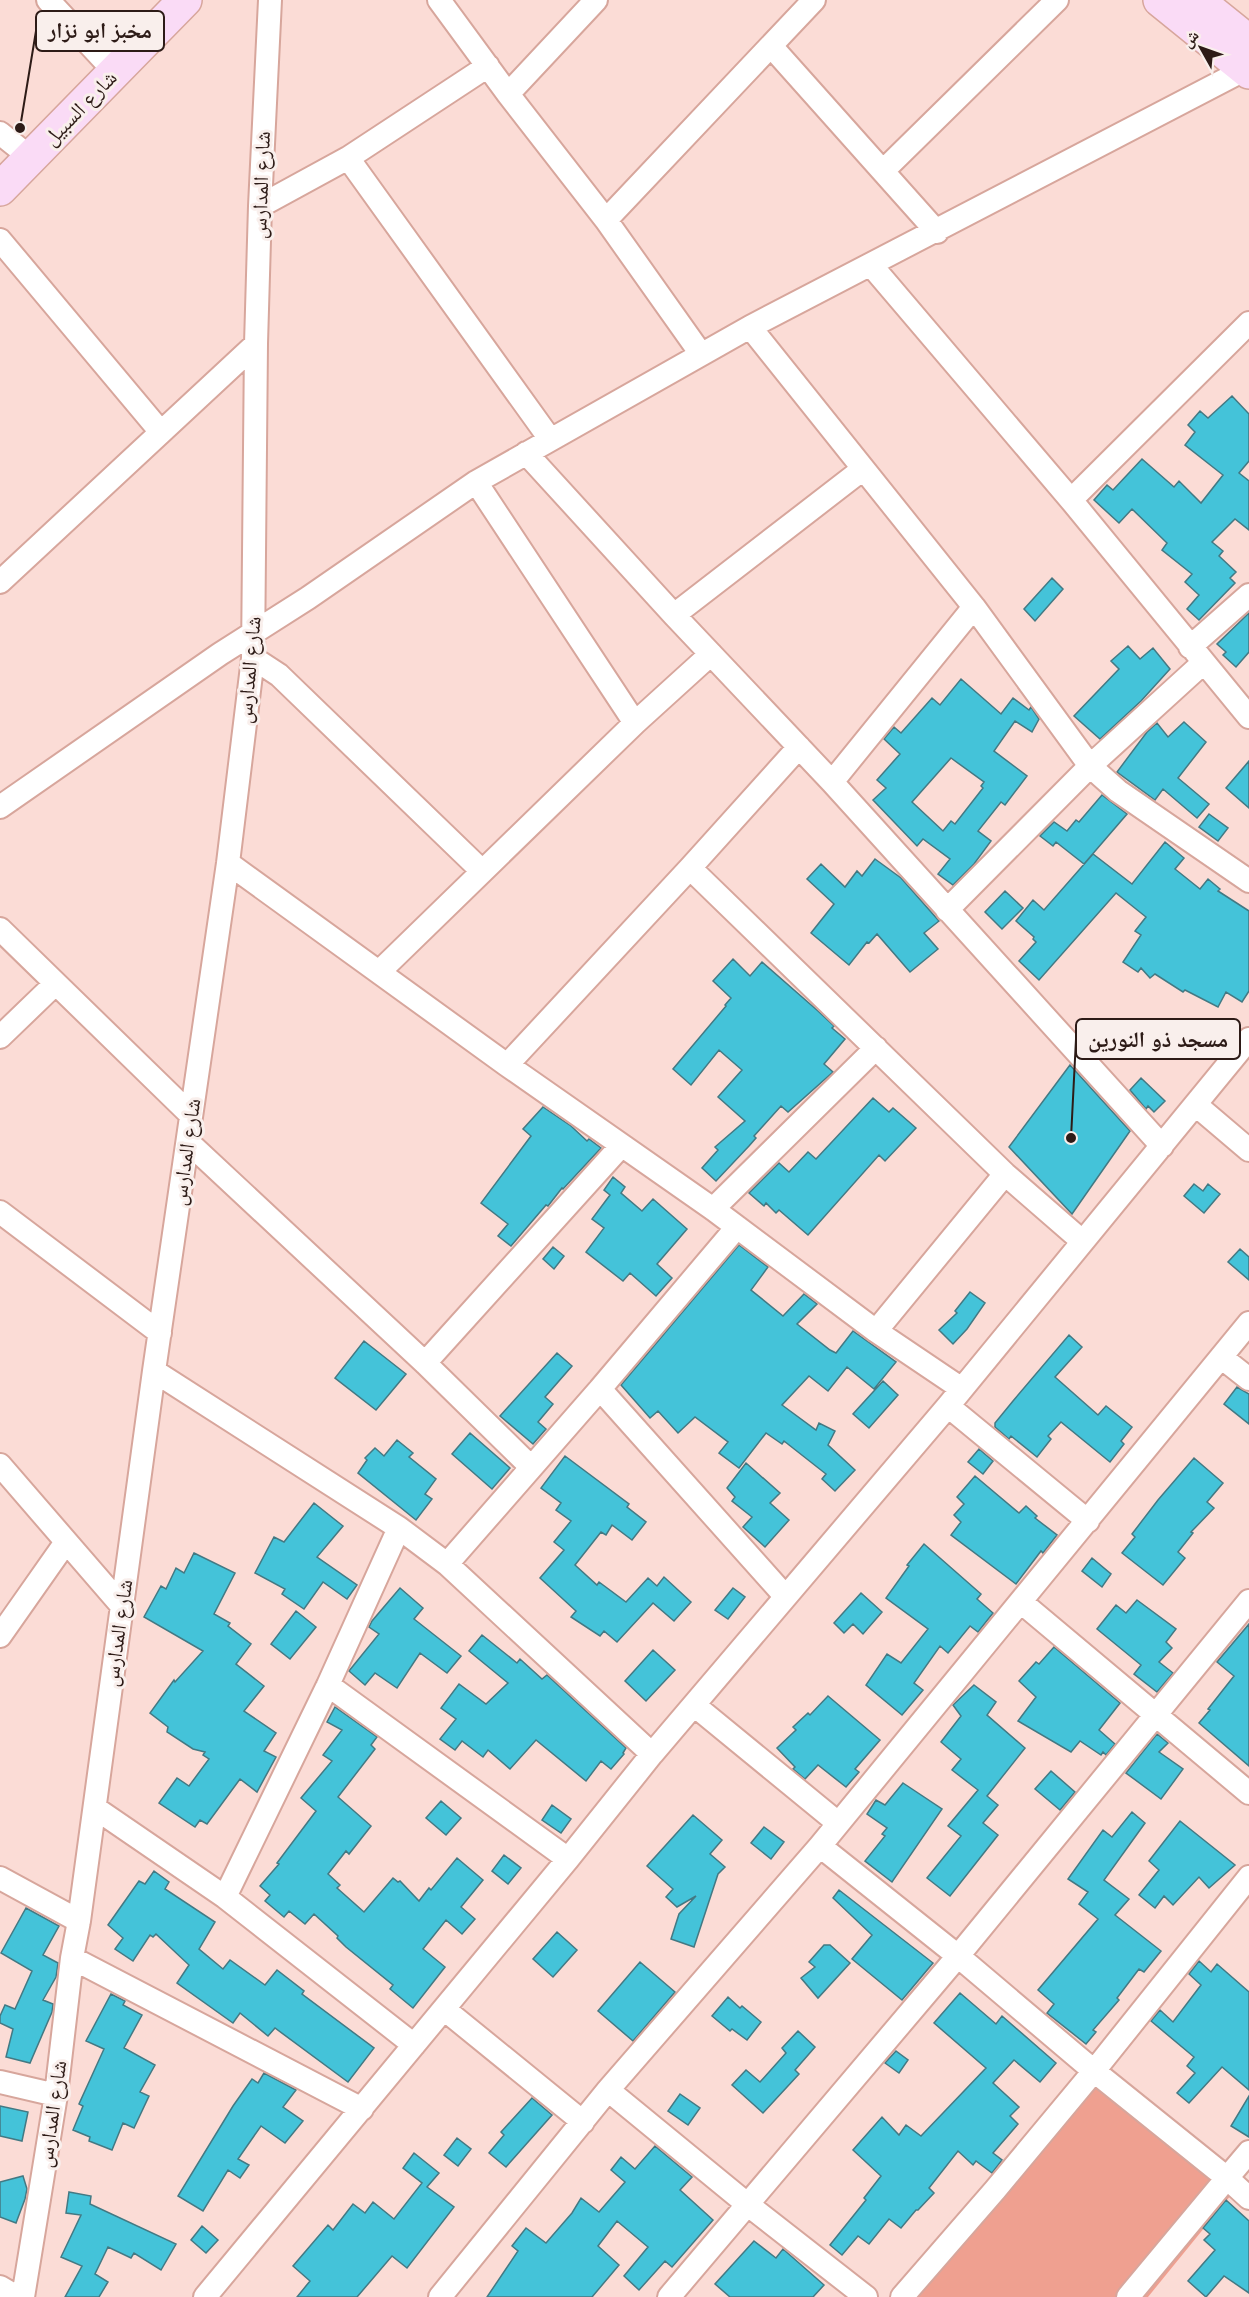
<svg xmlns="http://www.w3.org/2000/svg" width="1249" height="2297" font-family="Lora,'Noto Naskh Arabic',serif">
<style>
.green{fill:#efa090}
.building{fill:#44c3d9;stroke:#437983;stroke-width:1.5;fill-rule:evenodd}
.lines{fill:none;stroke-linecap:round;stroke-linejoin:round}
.street-casing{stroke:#d7a69c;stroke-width:26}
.secondary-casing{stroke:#d7a69c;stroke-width:36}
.street{stroke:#fff;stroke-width:22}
.secondary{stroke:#fadbf6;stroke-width:33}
.labels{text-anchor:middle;stroke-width:6;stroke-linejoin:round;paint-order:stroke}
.street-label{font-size:21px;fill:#2d1b17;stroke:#f9efec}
.leader{fill:none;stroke:#2d1b17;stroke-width:2}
.callout-dot{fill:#2d1b17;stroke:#f9efec;stroke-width:2}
.callout{fill:#f9efec;stroke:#2d1b17;stroke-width:2}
.callout-label{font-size:22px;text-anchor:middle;font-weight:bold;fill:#2d1b17}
</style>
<rect width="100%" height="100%" fill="#fbdcd6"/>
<path class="green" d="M 1105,2068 L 1244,2179 L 1148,2297 L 913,2297 Z"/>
<path class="building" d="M 1232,396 L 1249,414 L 1249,461 L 1239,473 L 1249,481 L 1249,530 L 1235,519 L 1212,542 L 1223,551 L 1219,556 L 1236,572 L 1230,578 L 1235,583 L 1199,620 L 1187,609 L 1199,595 L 1185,582 L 1192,574 L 1162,550 L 1167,543 L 1132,509 L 1119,523 L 1094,500 L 1107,485 L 1113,490 L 1142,459 L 1174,487 L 1179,481 L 1201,503 L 1223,475 L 1185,445 L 1195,432 L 1188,425 L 1200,411 L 1208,418 Z
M 1052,578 L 1063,589 L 1035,621 L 1024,609 Z
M 1249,613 L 1249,652 L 1236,667 L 1223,655 L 1226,652 L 1217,644 Z
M 1128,646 L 1140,659 L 1153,648 L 1170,669 L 1141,701 L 1100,739 L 1074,716 L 1119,669 L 1111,661 Z
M 961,679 L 1001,714 L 1013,698 L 1029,710 L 1031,707 L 1039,719 L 1032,732 L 1015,721 L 994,751 L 1027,776 L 1005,805 L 1001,802 L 978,831 L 991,841 L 974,864 L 953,885 L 938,874 L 950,859 L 923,839 L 917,846 L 873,800 L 886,788 L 877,780 L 900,754 L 884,739 L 894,727 L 901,733 L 932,698 L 940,705 ZM 951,758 L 984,782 L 981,786 L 983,788 L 955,824 L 951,821 L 943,831 L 912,802 Z
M 1184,722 L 1206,742 L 1178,778 L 1209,804 L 1197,818 L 1163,789 L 1155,800 L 1117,772 L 1147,732 L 1157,723 L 1168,737 Z
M 1249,761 L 1249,808 L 1226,788 Z
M 1102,795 L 1127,814 L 1084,864 L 1056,842 L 1053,846 L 1040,836 L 1054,822 L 1067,831 L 1076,820 L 1079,822 Z
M 1209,814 L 1228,828 L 1218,841 L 1199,827 Z
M 1165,842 L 1184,858 L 1175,869 L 1200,889 L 1208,879 L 1220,889 L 1218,891 L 1249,911 L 1249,991 L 1242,1002 L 1226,992 L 1218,1007 L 1185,990 L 1183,992 L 1155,974 L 1150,978 L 1141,968 L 1138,972 L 1123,962 L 1141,935 L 1135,931 L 1146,917 L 1116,893 L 1039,980 L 1019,961 L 1036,942 L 1033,939 L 1034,937 L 1016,921 L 1033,900 L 1044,910 L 1093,854 L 1132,884 Z
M 875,859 L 901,878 L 939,921 L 924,933 L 938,949 L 910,972 L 877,934 L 869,943 L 867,942 L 849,965 L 811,933 L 834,904 L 807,879 L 821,864 L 845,887 L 857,871 L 862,876 Z
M 1005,891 L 1023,908 L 1002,929 L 985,912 Z
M 733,959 L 750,976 L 762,962 L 818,1011 L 834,1026 L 832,1028 L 845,1039 L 824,1064 L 833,1072 L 788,1112 L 781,1106 L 754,1136 L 756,1138 L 749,1146 L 716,1181 L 702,1168 L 718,1150 L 715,1147 L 745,1121 L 718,1097 L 742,1070 L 719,1050 L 691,1085 L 673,1069 L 726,1006 L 725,1005 L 731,998 L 713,981 Z
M 1070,1065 L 1130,1131 L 1072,1214 L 1009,1147 Z
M 1141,1078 L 1165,1101 L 1154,1112 L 1148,1106 L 1146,1109 L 1130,1090 Z
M 873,1098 L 889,1112 L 893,1108 L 916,1128 L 885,1161 L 879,1155 L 808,1235 L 779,1210 L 776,1213 L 766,1203 L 764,1206 L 749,1193 L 779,1163 L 789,1172 L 808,1152 L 816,1159 Z
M 543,1107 L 571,1126 L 587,1141 L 589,1139 L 601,1148 L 563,1189 L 562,1188 L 548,1206 L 546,1205 L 511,1246 L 498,1236 L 508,1224 L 481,1203 L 531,1136 L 523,1129 Z
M 613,1177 L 625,1187 L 621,1193 L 642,1211 L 653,1199 L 687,1229 L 657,1264 L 672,1278 L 656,1296 L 630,1273 L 623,1281 L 586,1252 L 604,1228 L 592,1219 L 610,1195 L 604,1190 Z
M 1194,1184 L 1203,1191 L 1208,1184 L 1220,1194 L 1204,1213 L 1184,1196 Z
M 739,1245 L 768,1267 L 751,1290 L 783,1316 L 804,1294 L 817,1304 L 797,1324 L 830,1350 L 836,1353 L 853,1331 L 896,1362 L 874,1389 L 847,1367 L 828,1391 L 809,1376 L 782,1405 L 816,1430 L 819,1423 L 835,1431 L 828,1445 L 855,1470 L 835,1491 L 822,1479 L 826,1474 L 784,1441 L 782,1444 L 766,1433 L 739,1468 L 719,1453 L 728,1442 L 695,1417 L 678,1433 L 658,1411 L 650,1418 L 621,1385 Z
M 553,1247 L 564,1256 L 554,1269 L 543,1259 Z
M 1240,1249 L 1249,1257 L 1249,1280 L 1228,1262 Z
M 970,1292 L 985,1303 L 967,1329 L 953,1344 L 939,1330 L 957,1313 L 955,1311 Z
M 1069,1335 L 1082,1347 L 1055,1377 L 1098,1415 L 1106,1406 L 1132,1427 L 1121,1441 L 1124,1444 L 1110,1462 L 1061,1422 L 1048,1436 L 1051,1439 L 1037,1457 L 1011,1436 L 1009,1439 L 995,1427 L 995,1423 L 1013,1401 Z
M 364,1341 L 406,1374 L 376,1410 L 335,1378 Z
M 557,1353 L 572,1366 L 545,1397 L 553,1404 L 538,1422 L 546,1429 L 533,1444 L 500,1416 Z
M 883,1381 L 898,1395 L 869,1428 L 853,1414 Z
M 1237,1387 L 1249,1394 L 1249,1424 L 1224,1404 Z
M 470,1433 L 510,1468 L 492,1489 L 452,1454 Z
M 397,1440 L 413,1453 L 409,1457 L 436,1479 L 425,1494 L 432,1499 L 416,1520 L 358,1473 L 367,1460 L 365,1458 L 375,1448 L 384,1456 Z
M 979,1449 L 993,1461 L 983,1474 L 968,1462 Z
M 565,1456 L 629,1504 L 627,1507 L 646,1522 L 632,1540 L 612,1525 L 606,1535 L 601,1532 L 575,1565 L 597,1585 L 599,1582 L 626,1602 L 648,1578 L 657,1586 L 664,1577 L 691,1602 L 674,1621 L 653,1603 L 617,1642 L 604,1631 L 600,1636 L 571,1617 L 576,1611 L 540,1578 L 564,1550 L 554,1542 L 571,1521 L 556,1510 L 561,1503 L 541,1488 Z
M 1194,1458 L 1223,1483 L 1207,1502 L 1214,1508 L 1191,1532 L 1193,1533 L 1178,1552 L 1185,1558 L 1163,1585 L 1122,1553 L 1135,1537 L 1132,1534 L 1158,1500 Z
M 746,1463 L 780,1493 L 770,1503 L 789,1520 L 765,1547 L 743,1527 L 752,1517 L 732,1501 L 735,1497 L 727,1488 Z
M 975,1476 L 1019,1513 L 1026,1506 L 1037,1516 L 1035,1518 L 1057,1535 L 1043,1553 L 1041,1551 L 1016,1584 L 951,1535 L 961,1522 L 954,1515 L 964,1504 L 957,1497 Z
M 314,1503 L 343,1526 L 317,1557 L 357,1585 L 347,1599 L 323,1582 L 304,1609 L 282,1594 L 285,1589 L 255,1573 L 274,1537 L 284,1542 Z
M 924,1544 L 981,1594 L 977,1599 L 993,1613 L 978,1632 L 970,1626 L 948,1653 L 940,1646 L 914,1683 L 923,1690 L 902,1715 L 866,1685 L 887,1654 L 901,1663 L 928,1629 L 886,1598 L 909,1566 L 907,1565 Z
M 194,1553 L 235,1573 L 214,1614 L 230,1623 L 228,1626 L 251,1644 L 236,1664 L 264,1686 L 244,1711 L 276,1733 L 264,1751 L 276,1757 L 257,1792 L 240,1779 L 207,1824 L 200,1820 L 195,1827 L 159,1803 L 177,1778 L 189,1786 L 209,1759 L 203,1755 L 205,1752 L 193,1749 L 167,1732 L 168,1727 L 150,1713 L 174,1680 L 175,1682 L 203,1651 L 144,1617 L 161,1586 L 166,1589 L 176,1568 L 184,1573 Z
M 1092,1558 L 1111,1574 L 1102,1587 L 1082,1571 Z
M 400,1588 L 423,1608 L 414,1619 L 461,1656 L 447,1673 L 420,1653 L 397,1688 L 375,1673 L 365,1685 L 349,1671 L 379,1634 L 369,1627 L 372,1621 Z
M 733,1588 L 745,1597 L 728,1619 L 715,1610 Z
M 861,1593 L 882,1612 L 863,1634 L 853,1624 L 844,1633 L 834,1623 Z
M 1137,1600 L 1176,1629 L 1166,1642 L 1172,1648 L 1159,1662 L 1173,1673 L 1157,1692 L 1134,1674 L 1141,1665 L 1097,1629 L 1116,1605 L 1126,1613 Z
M 296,1611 L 316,1627 L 290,1659 L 271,1644 Z
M 1249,1624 L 1249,1766 L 1199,1723 L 1210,1710 L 1208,1709 L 1234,1676 L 1217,1662 Z
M 482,1635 L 517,1663 L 520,1659 L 542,1679 L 547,1675 L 626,1748 L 623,1753 L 624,1754 L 611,1769 L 601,1761 L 586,1781 L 536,1740 L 510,1769 L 488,1750 L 483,1757 L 462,1741 L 455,1750 L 440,1739 L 456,1719 L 441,1708 L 459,1684 L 486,1704 L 508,1683 L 469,1651 Z
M 1054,1647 L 1120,1703 L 1099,1730 L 1115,1744 L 1106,1755 L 1103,1752 L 1101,1755 L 1080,1741 L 1071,1752 L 1018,1721 L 1036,1697 L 1019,1681 L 1036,1662 L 1039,1664 Z
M 653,1650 L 675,1670 L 646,1701 L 625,1681 Z
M 974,1685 L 996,1702 L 987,1715 L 1025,1748 L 987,1796 L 998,1805 L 983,1823 L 998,1835 L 950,1896 L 927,1878 L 961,1836 L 948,1826 L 978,1790 L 952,1770 L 961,1759 L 941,1742 L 961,1716 L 953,1705 Z
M 828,1696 L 880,1740 L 855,1769 L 859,1772 L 846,1787 L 818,1765 L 805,1779 L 793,1769 L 795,1767 L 777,1748 L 796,1730 L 793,1727 L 808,1713 L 810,1715 Z
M 335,1707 L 377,1737 L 371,1745 L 375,1749 L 338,1797 L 371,1826 L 349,1854 L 346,1851 L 328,1874 L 340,1885 L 337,1888 L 364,1912 L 393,1878 L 398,1882 L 400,1881 L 419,1901 L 429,1888 L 431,1890 L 457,1858 L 483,1880 L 461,1907 L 475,1919 L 462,1934 L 446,1920 L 423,1949 L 445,1967 L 413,2008 L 390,1989 L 393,1985 L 346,1947 L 337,1938 L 338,1936 L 314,1914 L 305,1924 L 289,1911 L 284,1917 L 265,1901 L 270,1895 L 260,1886 L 279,1864 L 277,1863 L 316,1811 L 301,1798 L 332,1761 L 323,1755 L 342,1730 L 327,1722 Z
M 1157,1734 L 1168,1743 L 1159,1752 L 1183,1769 L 1161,1799 L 1126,1773 Z
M 1051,1771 L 1075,1792 L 1060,1810 L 1035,1789 Z
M 903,1783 L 942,1809 L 892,1882 L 865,1861 L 885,1836 L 882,1834 L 887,1828 L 867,1814 L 876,1800 L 885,1805 Z
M 441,1801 L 461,1818 L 446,1835 L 426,1818 Z
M 552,1805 L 571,1819 L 561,1833 L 542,1820 Z
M 1132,1812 L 1145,1823 L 1104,1880 L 1129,1899 L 1115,1915 L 1161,1951 L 1144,1972 L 1139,1969 L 1117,1998 L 1119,2000 L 1093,2030 L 1096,2032 L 1086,2044 L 1047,2013 L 1054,2004 L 1038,1990 L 1098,1919 L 1079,1904 L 1088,1892 L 1068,1879 L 1103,1830 L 1112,1837 Z
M 693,1815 L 722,1840 L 710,1854 L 725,1867 L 718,1874 L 694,1947 L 671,1939 L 679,1914 L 696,1896 L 677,1907 L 666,1897 L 673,1889 L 647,1866 Z
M 1180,1821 L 1235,1865 L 1209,1888 L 1199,1877 L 1173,1905 L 1164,1896 L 1155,1908 L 1139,1895 L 1159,1870 L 1149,1861 Z
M 764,1827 L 784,1842 L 771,1859 L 751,1843 Z
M 504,1855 L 521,1868 L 508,1884 L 492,1871 Z
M 154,1871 L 169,1882 L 165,1889 L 215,1922 L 199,1949 L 223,1969 L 230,1960 L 265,1985 L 277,1970 L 304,1991 L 302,1994 L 374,2048 L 348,2082 L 275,2028 L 268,2036 L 240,2013 L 233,2023 L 177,1983 L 189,1965 L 156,1934 L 153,1937 L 150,1935 L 133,1961 L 115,1949 L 123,1938 L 108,1925 L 139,1881 L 145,1884 Z
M 839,1890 L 933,1963 L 902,2000 L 852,1959 L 872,1935 L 833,1898 Z
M 26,1908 L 59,1926 L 43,1955 L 58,1963 L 56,1977 L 43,2000 L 53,2004 L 52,2012 L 30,2063 L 6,2057 L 13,2029 L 0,2023 L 0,2016 L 5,2005 L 15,2009 L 32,1971 L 1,1953 Z
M 557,1932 L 577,1950 L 553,1977 L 533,1959 Z
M 824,1945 L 830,1945 L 850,1963 L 818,1998 L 801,1978 L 815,1967 L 809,1962 Z
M 1199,1961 L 1211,1972 L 1217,1964 L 1249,1992 L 1249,2090 L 1222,2067 L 1189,2103 L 1177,2093 L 1195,2073 L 1187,2066 L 1194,2057 L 1151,2021 L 1160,2010 L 1173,2022 L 1201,1985 L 1189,1974 Z
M 640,1962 L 675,1992 L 633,2041 L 598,2011 Z
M 960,1993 L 996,2024 L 1002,2016 L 1056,2063 L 1040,2082 L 1014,2060 L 993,2083 L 1019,2107 L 1010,2116 L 1018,2124 L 993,2153 L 1002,2160 L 992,2173 L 976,2161 L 973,2165 L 958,2151 L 929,2188 L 934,2193 L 918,2210 L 916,2210 L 901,2228 L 889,2219 L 869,2244 L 858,2236 L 842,2255 L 830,2245 L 866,2200 L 864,2198 L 881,2176 L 853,2150 L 882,2117 L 899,2135 L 906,2125 L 921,2136 L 986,2068 L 934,2023 Z
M 111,1994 L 125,2001 L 123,2005 L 142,2015 L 124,2048 L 155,2065 L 140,2092 L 149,2096 L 134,2128 L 123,2123 L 112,2150 L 89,2141 L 90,2137 L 73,2130 L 83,2106 L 79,2104 L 104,2049 L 86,2041 Z
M 728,1997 L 740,2008 L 742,2006 L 761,2022 L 747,2040 L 732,2029 L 730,2031 L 712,2016 Z
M 798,2031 L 815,2047 L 795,2070 L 799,2074 L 763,2113 L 732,2085 L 746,2070 L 760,2082 L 786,2053 L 782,2048 Z
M 896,2051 L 908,2060 L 899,2073 L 885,2063 Z
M 264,2073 L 296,2090 L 283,2107 L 303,2121 L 285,2143 L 261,2126 L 238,2159 L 249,2165 L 240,2178 L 228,2170 L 203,2211 L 178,2196 L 233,2106 L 252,2079 L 258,2083 Z
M 680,2094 L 700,2108 L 688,2125 L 668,2111 Z
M 1249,2096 L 1249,2137 L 1231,2126 Z
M 532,2098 L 552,2115 L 506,2167 L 489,2153 L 504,2135 L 501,2132 Z
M 0,2106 L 28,2112 L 22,2141 L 0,2136 Z
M 457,2138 L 471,2149 L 458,2166 L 444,2155 Z
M 655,2146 L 692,2177 L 680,2190 L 713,2220 L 672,2267 L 665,2261 L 639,2290 L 624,2276 L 648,2247 L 617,2221 L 598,2246 L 619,2265 L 592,2297 L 487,2297 L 518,2251 L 512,2246 L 526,2228 L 546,2243 L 572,2213 L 581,2198 L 599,2212 L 625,2182 L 611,2170 L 621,2157 L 635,2169 Z
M 414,2153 L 439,2173 L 427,2187 L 454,2207 L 407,2268 L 392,2256 L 357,2297 L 297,2297 L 310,2281 L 293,2266 L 328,2225 L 333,2230 L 353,2204 L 365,2213 L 373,2202 L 394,2219 L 422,2183 L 403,2168 Z
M 23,2176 L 27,2189 L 25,2199 L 16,2223 L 0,2217 L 0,2182 Z
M 69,2192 L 91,2196 L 90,2204 L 176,2244 L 161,2270 L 134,2253 L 131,2258 L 108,2247 L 95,2274 L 108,2282 L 99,2297 L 65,2297 L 82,2266 L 61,2257 L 81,2215 L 66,2213 Z
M 1226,2200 L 1249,2221 L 1249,2293 L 1224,2276 L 1206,2297 L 1188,2281 L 1215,2250 L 1204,2240 L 1210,2234 L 1203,2228 Z
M 202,2226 L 218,2240 L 206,2253 L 191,2240 Z
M 754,2241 L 776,2258 L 783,2249 L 824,2285 L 813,2297 L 730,2297 L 715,2284 Z"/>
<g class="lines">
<g class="street-casing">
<path id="street" d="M 48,0 L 115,72
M 439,0 L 508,94 L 606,220 L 701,354
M 771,46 L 937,232
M 488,66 L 348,158 L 550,439
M 508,94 L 596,0
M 0,133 L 31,158
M 883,171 L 1057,0
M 260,206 L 348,158
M 606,220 L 814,0
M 0,240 L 160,431
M 871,265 L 1071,500 L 1249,717
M 750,327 L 974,607 L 1090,766 L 1118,791 L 1249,881
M 526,453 L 674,615 L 832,782 L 1162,1146
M 476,482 L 635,723
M 1071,500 L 1249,323
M 0,582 L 256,344
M 674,615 L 863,469
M 1190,647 L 1249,595
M 253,658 L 279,675 L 482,871
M 832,782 L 974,607
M 0,807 L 220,654 L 308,598 L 476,482 L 750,327 L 1246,69
M 228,863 L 507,1065 L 713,1209 L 876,1331 L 962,1389
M 690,868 L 1005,1174 L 1082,1241
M 947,910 L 1090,766 L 1203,663
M 0,929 L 191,1115
M 379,972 L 635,723 L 711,654
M 0,1037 L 55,984
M 507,1065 L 690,868 L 799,747
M 1196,1105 L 1249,1150
M 188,1142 L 425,1363 L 531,1467
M 713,1209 L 876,1048
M 0,1212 L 160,1333
M 876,1331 L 1005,1174
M 1221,1357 L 1249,1379
M 425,1363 L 621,1146
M 154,1371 L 399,1528 L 447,1564 L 652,1754
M 600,1389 L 737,1227
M 948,1406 L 1088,1521
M 0,1465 L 122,1606
M 447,1564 L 600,1389 L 785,1596
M 1021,1602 L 1249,1793
M 0,1636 L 66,1542
M 328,1685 L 568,1859
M 694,1705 L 838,1823
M 95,1808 L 225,1897 L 414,2045
M 820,1846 L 958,1956 L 1094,2071 L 1249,1877
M 0,1878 L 79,1921
M 225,1897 L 328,1685 L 399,1528
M 72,1958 L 362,2109
M 444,2009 L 583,2122
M 0,2082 L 56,2095
M 608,2090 L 747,2204 L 866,2297
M 1249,2152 L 1227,2178 L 1249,2198
M 0,2287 L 17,2297
M 23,2297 L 56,2095 L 72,1958 L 79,1921 L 154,1371 L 228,863 L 253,658 L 256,344 L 260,206 L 270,0
M 205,2297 L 568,1859 L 652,1754 L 948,1406 L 1249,1039
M 440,2297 L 608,2090 L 820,1846 L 1249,1323
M 669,2297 L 958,1956 L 1249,1601
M 902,2297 L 995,2190 L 1094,2071 L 1227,2178 L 1128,2297"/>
</g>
<g class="secondary-casing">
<path id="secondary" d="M 1160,0 L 1249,72
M 1197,0 L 1249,42
M 0,189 L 185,0"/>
</g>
<use href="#street" class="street"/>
<use href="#secondary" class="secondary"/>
</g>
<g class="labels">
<g class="street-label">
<text transform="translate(80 108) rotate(-46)" y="7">شارع السبيل</text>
<text transform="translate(261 185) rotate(-88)" y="7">شارع المدارس</text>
<text transform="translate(249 670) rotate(-85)" y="7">شارع المدارس</text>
<text transform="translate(186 1152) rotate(-82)" y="7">شارع المدارس</text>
<text transform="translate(118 1633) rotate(-82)" y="7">شارع المدارس</text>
<text transform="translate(52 2114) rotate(-82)" y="7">شارع المدارس</text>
</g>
</g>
<path class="leader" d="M20 128L36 31M1071 1138L1076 1039"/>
<g class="callout-dot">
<circle cx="20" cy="128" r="6"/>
<circle cx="1071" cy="1138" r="6"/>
</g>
<g class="callout">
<rect x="36" y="11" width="128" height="40" rx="6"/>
<rect x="1076" y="1019" width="164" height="40" rx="6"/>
</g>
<g class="callout-label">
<text x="100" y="38">مخبز ابو نزار</text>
<text x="1158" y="1047">مسجد ذو النورين</text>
</g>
<g transform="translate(1201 48) rotate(310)" stroke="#f9efec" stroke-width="4.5" paint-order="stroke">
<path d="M0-4.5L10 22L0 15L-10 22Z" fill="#2d1b17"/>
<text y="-9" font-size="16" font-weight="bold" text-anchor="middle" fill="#2d1b17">ش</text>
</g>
</svg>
